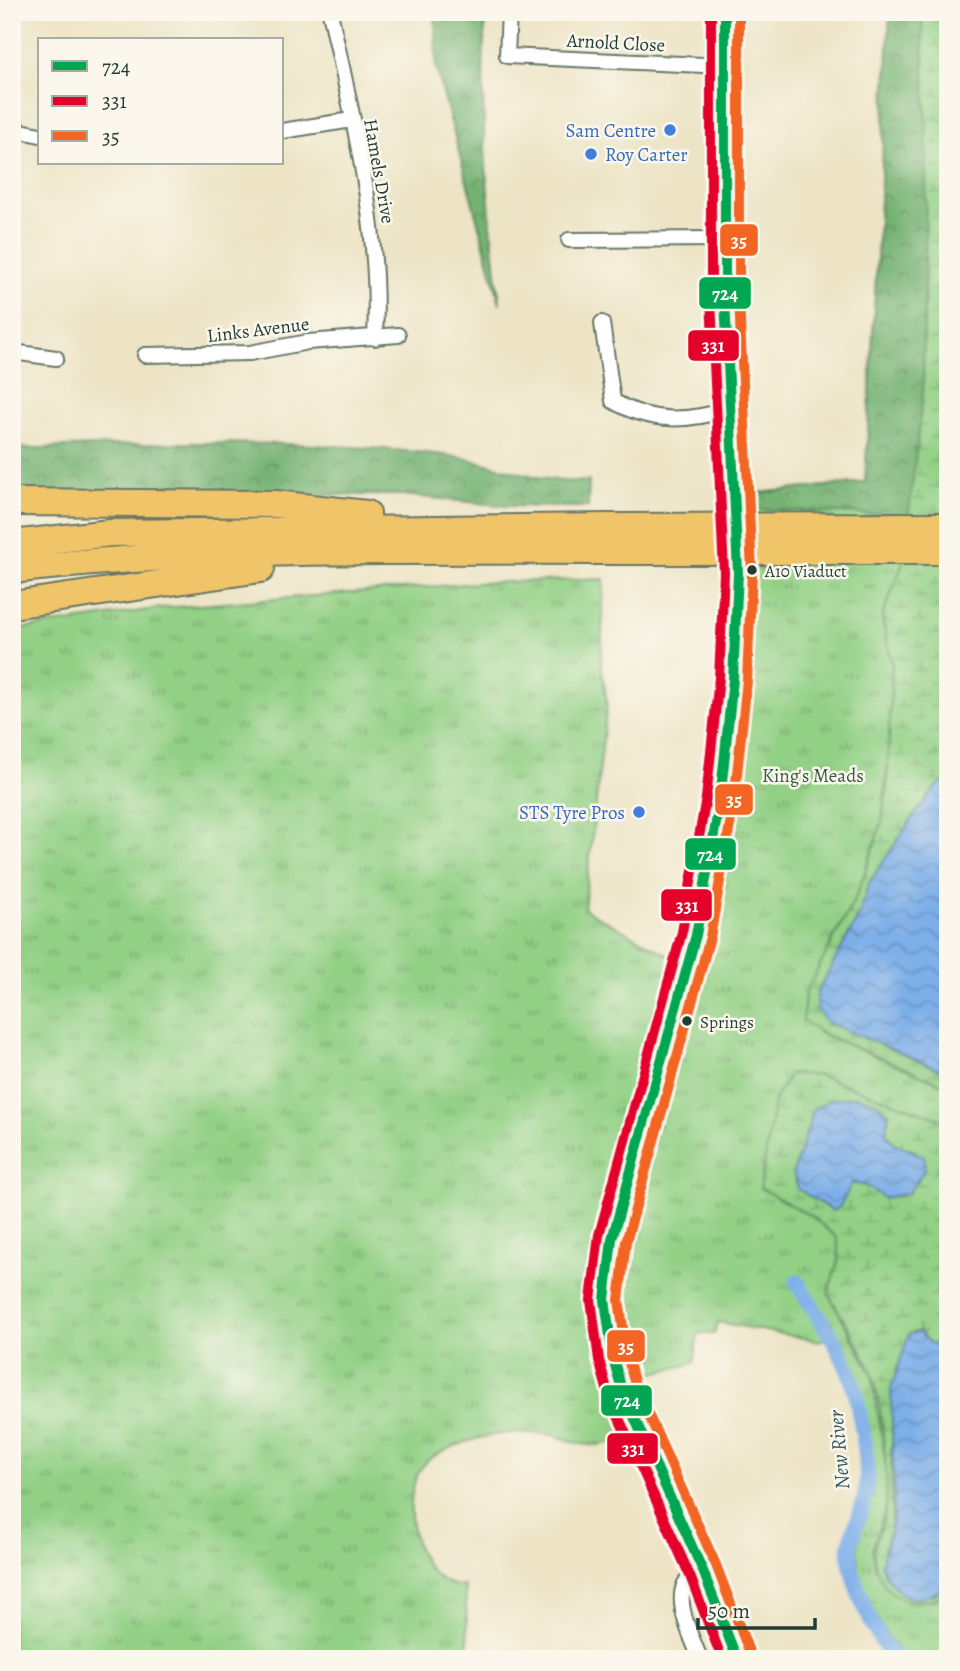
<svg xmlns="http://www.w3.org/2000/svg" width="960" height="1671" font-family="Alegreya,serif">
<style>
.grass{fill:url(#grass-tufts);stroke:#58865c;stroke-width:2}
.forest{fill:url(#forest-crowns);stroke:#4a7853;stroke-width:2}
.wetland{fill:url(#wetland-marsh);stroke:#58865c;stroke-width:2;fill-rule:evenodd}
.water{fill:url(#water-waves);stroke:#4e768e;stroke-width:2}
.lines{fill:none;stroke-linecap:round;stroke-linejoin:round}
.canal{stroke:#7dafe9;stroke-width:16}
.street-casing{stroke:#677767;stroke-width:18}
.primary-casing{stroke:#677767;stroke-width:26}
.highway-casing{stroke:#677767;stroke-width:30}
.street{stroke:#fff;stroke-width:14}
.primary{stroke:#f0c469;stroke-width:23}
.highway{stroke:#f0c469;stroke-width:26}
.highway-bridge-casing{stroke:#677767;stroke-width:30;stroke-linecap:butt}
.highway-bridge{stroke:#f0c469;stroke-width:26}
.bus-1-casing{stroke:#fbf7ec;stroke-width:16}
.bus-2-casing{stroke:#fbf7ec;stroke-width:16}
.bus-3-casing{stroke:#fbf7ec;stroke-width:16}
.bus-1{stroke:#00a651;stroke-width:10}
.bus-2{stroke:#e4002b;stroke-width:10}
.bus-3{stroke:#f26522;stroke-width:10}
.shop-dot{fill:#3f7fe0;stroke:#fbf7ec;stroke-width:2.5}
.bus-dot{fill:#1f3d34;stroke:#fbf7ec;stroke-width:2.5}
.labels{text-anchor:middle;stroke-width:5;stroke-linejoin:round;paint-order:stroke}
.bus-label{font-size:17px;fill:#1f3d34;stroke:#fbf7ec;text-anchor:start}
.street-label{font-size:19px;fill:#1f3d34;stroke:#fbf7ec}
.shop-label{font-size:19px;fill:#366cbe;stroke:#fbf7ec;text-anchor:end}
.park-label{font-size:19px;fill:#365a44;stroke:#fbf7ec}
.water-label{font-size:21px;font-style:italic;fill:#365a61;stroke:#fbf7ec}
.line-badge{stroke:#fbf7ec;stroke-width:2.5}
.badge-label{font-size:19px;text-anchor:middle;font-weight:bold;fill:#fff}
</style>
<defs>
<pattern id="grass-tufts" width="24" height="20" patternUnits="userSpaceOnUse" patternTransform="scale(1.75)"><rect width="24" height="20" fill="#92d085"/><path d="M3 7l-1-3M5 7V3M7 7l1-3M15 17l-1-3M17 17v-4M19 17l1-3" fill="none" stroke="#77aa6e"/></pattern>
<pattern id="forest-crowns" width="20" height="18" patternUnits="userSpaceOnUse" patternTransform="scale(1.75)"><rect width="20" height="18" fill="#75b272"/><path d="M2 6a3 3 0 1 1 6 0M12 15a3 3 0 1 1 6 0" fill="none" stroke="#5f925e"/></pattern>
<pattern id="wetland-marsh" width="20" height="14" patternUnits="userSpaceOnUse" patternTransform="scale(1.75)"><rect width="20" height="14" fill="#92d085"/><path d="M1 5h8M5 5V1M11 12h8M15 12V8" fill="none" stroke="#77aa6e"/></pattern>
<pattern id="water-waves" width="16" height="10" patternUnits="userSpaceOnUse" patternTransform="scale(1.75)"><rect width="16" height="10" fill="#7dafe9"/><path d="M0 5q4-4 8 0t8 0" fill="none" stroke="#6690be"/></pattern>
</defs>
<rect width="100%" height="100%" fill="#fbf7ec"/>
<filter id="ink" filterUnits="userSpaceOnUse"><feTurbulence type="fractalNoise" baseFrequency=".0143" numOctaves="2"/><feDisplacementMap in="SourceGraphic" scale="14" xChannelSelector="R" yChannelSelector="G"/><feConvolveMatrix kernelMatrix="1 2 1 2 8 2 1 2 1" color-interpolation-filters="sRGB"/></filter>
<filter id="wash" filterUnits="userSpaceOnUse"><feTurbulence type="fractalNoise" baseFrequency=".00686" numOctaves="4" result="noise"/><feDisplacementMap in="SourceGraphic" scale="28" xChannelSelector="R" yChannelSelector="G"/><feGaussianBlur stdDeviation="1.57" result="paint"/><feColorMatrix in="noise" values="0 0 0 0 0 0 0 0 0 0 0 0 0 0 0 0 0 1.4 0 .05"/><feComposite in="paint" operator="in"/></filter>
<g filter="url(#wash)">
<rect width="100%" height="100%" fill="#ede4c6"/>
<path class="grass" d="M 865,482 L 903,563 L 882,617 L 892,665 L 890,740 L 882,822 L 856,897 L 829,946 L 803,1020 L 819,1033 L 948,1086 L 948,1122 L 818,1075 L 760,1188 L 813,1217 L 837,1238 L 839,1258 L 828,1293 L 872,1374 L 887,1472 L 886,1506 L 872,1550 L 877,1570 L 934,1601 L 948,1592 L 948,1645 L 938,1659 L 906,1659 C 882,1635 853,1579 858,1544 C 860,1525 872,1506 873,1487 C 873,1463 864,1398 856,1376 C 851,1362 841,1347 834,1334 L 819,1341 L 718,1322 L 714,1334 L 698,1333 L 694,1363 L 634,1378 L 619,1310 L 621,1271 L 631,1217 L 702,979 L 721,879 L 748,688 L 753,562 L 749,494 Z
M 604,579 L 601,664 L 607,703 L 584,909 L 681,962 L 638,1098 L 592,1260 L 595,1321 L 613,1396 L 631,1439 C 618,1441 602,1446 589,1445 C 577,1444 564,1438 552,1435 C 511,1428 471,1436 434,1456 C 392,1480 410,1589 465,1586 L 469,1659 L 12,1659 L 12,630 L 162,608 L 477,583 Z"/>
<path class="forest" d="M 435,12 L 486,12 C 478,109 488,207 500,304 L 436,67 Z
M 890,12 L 922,12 L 927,133 L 923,393 L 910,516 L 750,509 L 749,494 L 865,482 Z
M 178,443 C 267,443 355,444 444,455 C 492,460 540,486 589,481 L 588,507 L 506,506 L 403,495 L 12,493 L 12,449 Z"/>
<path class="wetland" d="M 922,12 L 948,12 L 948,779 L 936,787 L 913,817 L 869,883 L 859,916 L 817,993 L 827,1022 L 948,1073 L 948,1086 L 819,1032 L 803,1020 L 805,993 L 856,897 L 869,862 L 882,822 L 887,786 L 892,665 L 882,617 L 903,563 L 923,393 L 927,133 Z
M 790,1074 L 818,1075 L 948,1122 L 948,1352 L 930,1343 L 919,1332 L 910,1334 L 903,1356 L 891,1450 L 892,1523 L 881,1566 L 934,1595 L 948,1584 L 948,1592 C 918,1610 888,1603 876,1568 C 868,1543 886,1525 887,1501 C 887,1470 882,1401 872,1373 C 861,1345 842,1319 828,1293 L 839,1258 L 837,1238 L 813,1217 L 760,1188 L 775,1098 ZM 886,1133 L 895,1144 L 915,1151 L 908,1193 L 884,1198 L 866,1186 L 852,1183 Z"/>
<path class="water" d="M 948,779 L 948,1073 L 826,1022 L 817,1009 L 817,993 L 859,916 L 869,883 L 913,817 L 936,787 Z
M 855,1096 L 877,1103 L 889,1114 L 886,1134 L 895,1144 L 924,1156 L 925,1169 L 908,1193 L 884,1198 L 866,1186 L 852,1183 L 839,1208 L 833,1211 L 798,1189 L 793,1173 L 814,1109 L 830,1100 Z
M 919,1332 L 930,1343 L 948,1352 L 948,1584 C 916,1610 898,1599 881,1566 L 892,1523 L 894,1496 L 891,1388 L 909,1334 Z"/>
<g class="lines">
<path class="canal" d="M 797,1282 C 817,1317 848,1355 856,1395 C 861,1424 870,1461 866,1491 C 864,1510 852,1528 850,1547 C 847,1575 876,1639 895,1659"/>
</g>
</g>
<g filter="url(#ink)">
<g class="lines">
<g class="street-casing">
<path id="street" d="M 330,12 C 353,119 381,228 375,338
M 509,12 L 507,56 L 725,66
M 282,131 L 352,120
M 12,134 L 21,131 L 40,135
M 569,240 L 724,239
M 602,323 L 613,401 C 652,424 690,422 731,408
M 12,352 L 56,358
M 145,355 L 250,353 L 308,342 L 398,335
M 700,1659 C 693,1639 671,1599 688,1579 C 692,1576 699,1573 703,1571"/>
</g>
<g class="primary-casing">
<path id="primary" d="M 725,12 L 725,299 L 738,573 L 733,679 L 720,800 L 696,935 L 612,1239 L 605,1300 L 613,1358 L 622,1390 L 703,1571 L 737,1659"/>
</g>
<g class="highway-casing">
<path id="highway" d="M 12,502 L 275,504 L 367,514
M 12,544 L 110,533 L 608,527
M 12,570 C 209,547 409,551 608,551
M 12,605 L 261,569"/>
</g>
<use href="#street" class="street"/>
<use href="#primary" class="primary"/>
<use href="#highway" class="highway"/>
<g class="highway-bridge-casing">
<path id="highway-bridge" d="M 608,527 L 948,526
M 608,551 L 948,551"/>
</g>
<use href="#highway-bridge" class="highway-bridge"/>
<g class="bus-1-casing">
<path id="bus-1" d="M 725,12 L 725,299 L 738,573 L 733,679 L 720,800 L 696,935 L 612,1239 L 605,1300 L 613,1358 L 622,1390 L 703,1571 L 737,1659"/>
</g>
<g class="bus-2-casing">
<path id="bus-2" d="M 711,12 L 711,299 L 724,573 L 719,678 L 706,798 L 682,932 L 599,1235 L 591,1300 L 599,1360 L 609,1396 L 690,1576 L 722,1659"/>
</g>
<g class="bus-3-casing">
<path id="bus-3" d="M 739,12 L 739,299 L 752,572 L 747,680 L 734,802 L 710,937 L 626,1242 L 619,1300 L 627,1355 L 635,1385 L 716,1565 L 750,1654"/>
</g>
<use href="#bus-1" class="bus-1"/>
<use href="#bus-2" class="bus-2"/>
<use href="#bus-3" class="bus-3"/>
</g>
</g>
<g class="shop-dot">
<circle cx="670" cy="130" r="7"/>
<circle cx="591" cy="154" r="7"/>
<circle cx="639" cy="812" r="7"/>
</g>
<g class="bus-dot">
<circle cx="752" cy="570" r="6"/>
<circle cx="687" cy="1021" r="6"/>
</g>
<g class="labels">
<g class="bus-label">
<text x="765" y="577">A10 Viaduct</text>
<text x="700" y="1028">Springs</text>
</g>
<g class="street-label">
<text transform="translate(616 42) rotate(3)" y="7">Arnold Close</text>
<text transform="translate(380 171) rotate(80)" y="7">Hamels Drive</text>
<text transform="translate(258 329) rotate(-7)" y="7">Links Avenue</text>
</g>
<g class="shop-label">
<text x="656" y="137">Sam Centre</text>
<text x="605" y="161" text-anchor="start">Roy Carter</text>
<text x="625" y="819">STS Tyre Pros</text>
</g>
<g class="park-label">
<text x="813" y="782">King's Meads</text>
</g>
<g class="water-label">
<text transform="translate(839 1450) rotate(-95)" y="7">New River</text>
</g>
</g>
<g class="line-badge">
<rect x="719" y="223" width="40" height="34" rx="7" fill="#f26522"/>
<rect x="698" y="276" width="54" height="34" rx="7" fill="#00a651"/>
<rect x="687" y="329" width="53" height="33" rx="7" fill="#e4002b"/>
<rect x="714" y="783" width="40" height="33" rx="7" fill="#f26522"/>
<rect x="684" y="837" width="53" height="34" rx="7" fill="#00a651"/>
<rect x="660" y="888" width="53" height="34" rx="7" fill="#e4002b"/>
<rect x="606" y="1329" width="40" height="34" rx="7" fill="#f26522"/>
<rect x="600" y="1384" width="53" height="33" rx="7" fill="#00a651"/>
<rect x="606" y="1432" width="53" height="33" rx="7" fill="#e4002b"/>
</g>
<g class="badge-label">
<text x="739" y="247">35</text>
<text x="725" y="300">724</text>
<text x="713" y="352">331</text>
<text x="734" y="806">35</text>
<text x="710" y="861">724</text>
<text x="687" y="912">331</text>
<text x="626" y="1353">35</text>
<text x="627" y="1407">724</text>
<text x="633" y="1455">331</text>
</g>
<rect width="960" height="1671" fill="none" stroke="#fbf7ec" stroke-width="42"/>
<rect x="38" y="38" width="245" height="126" fill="#fbf7ec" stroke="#a3ada2" stroke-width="2"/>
<rect x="52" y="61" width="35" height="10" fill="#00a651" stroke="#a3ada2" stroke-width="2"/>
<text x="102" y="74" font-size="21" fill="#1f3d34">724</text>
<rect x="52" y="96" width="35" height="10" fill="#e4002b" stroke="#a3ada2" stroke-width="2"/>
<text x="102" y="108" font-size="21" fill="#1f3d34">331</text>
<rect x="52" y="131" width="35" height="10" fill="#f26522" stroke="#a3ada2" stroke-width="2"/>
<text x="102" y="144" font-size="21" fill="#1f3d34">35</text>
<path d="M698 1618v10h117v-10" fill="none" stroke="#1f3d34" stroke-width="3.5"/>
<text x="708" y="1618" font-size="21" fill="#1f3d34" stroke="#fbf7ec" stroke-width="5" paint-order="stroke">50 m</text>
</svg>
